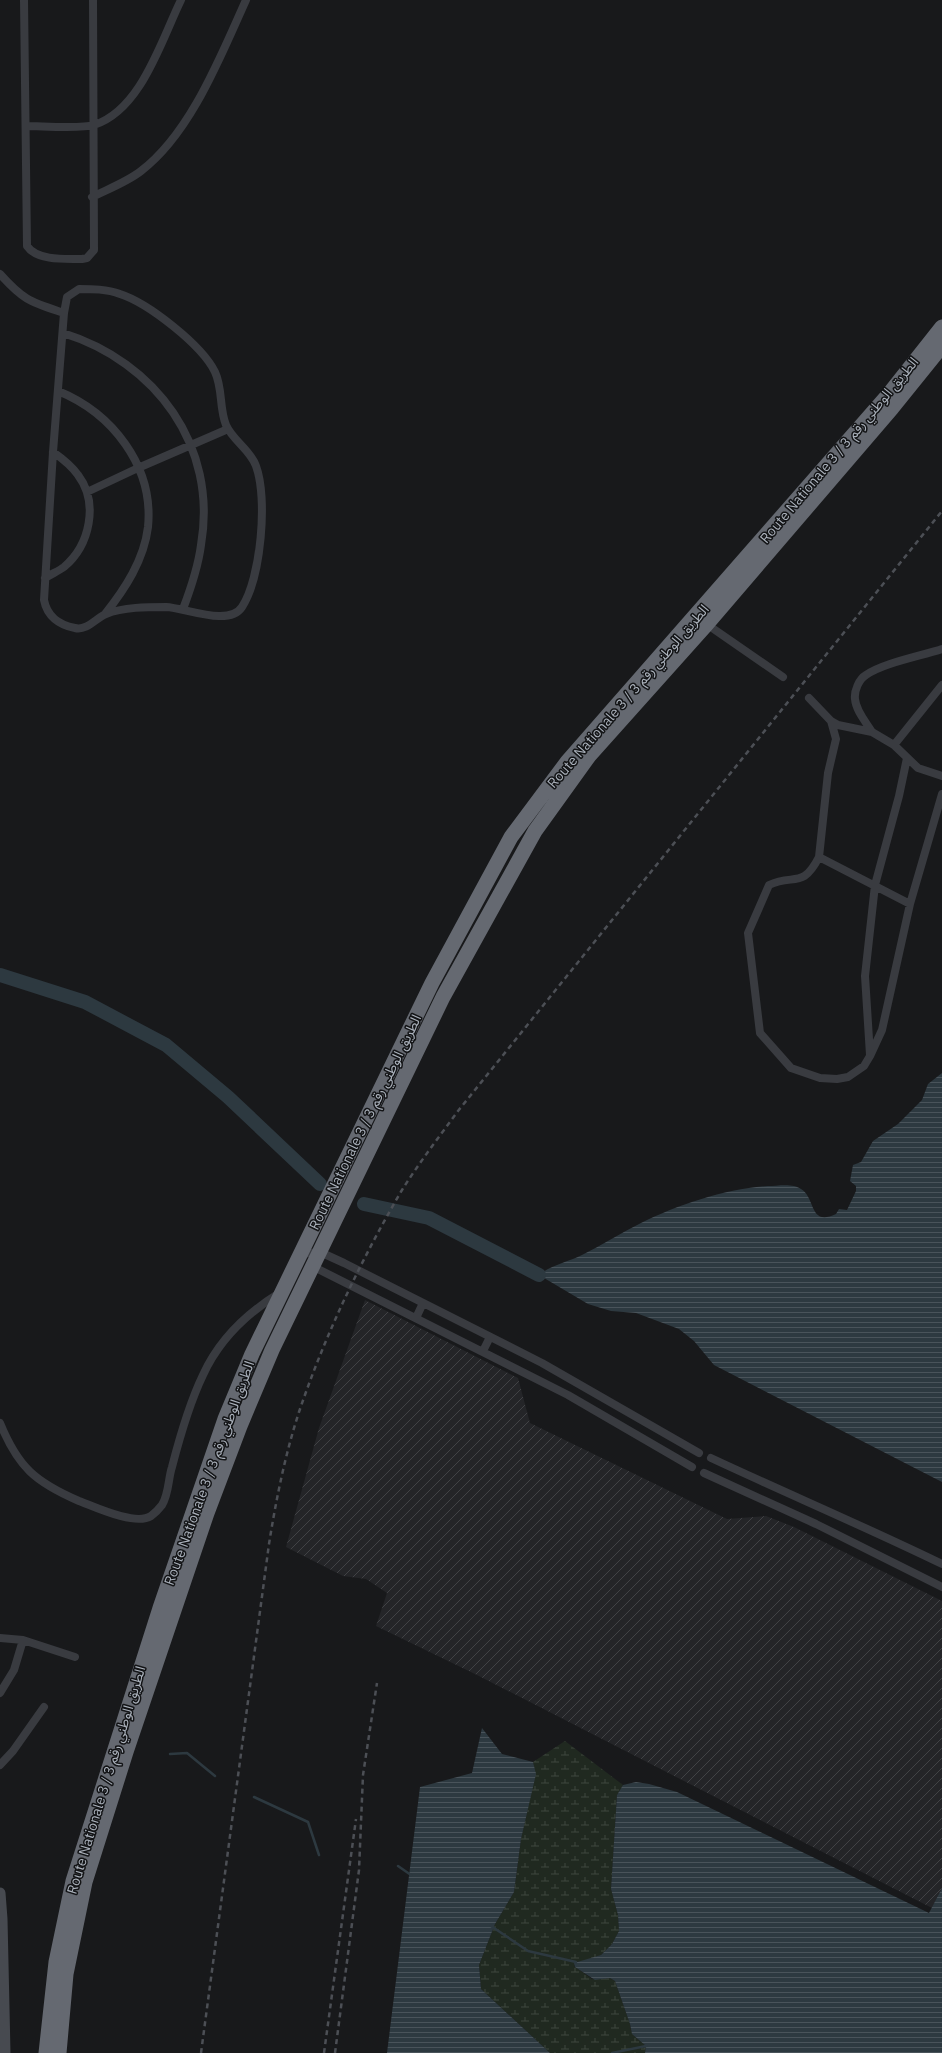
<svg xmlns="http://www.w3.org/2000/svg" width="942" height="2053" font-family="'IBM Plex Sans','Noto Sans Arabic',sans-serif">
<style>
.industrial{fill:url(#industrial-furrows)}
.wetland{fill:url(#wetland-marsh)}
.water{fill:url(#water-rules)}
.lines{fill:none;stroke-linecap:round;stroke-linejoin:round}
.stream{stroke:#2d3940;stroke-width:2.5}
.river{stroke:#2d3940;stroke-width:14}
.street{stroke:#393b40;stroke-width:8}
.secondary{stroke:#474a50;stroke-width:11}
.highway{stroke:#656971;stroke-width:15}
.rail{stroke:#4c4f55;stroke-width:2.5;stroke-dasharray:5 4;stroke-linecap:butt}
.labels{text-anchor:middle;stroke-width:3;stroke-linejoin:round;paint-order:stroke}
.street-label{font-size:14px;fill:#aab1bb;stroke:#131416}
</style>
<defs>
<pattern id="industrial-furrows" width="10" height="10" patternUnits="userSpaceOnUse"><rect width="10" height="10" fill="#242528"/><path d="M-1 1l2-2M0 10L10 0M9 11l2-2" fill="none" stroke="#414245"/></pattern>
<pattern id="wetland-marsh" width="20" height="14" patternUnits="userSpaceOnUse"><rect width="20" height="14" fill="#202920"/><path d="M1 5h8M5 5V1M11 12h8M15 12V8" fill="none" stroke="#3e463e"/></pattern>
<pattern id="water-rules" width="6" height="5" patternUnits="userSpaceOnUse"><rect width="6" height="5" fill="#2d3940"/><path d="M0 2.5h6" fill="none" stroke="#49535a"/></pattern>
</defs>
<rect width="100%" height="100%" fill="#18191b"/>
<path class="industrial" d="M 365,1300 L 518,1378 L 530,1423 L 727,1519 L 766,1516 L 794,1527 L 942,1601 L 942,1888 L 932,1908 L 477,1675 L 376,1626 L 387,1593 L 366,1579 L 343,1576 L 286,1547 L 319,1428 Z"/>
<path class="wetland" d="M 565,1741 L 623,1785 L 617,1795 L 611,1889 L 618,1915 L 619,1931 L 612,1944 L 601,1955 L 588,1960 L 576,1962 L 574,1966 L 592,1979 L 610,1978 L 615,1981 L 630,2024 C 631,2037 638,2038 646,2046 L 645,2053 L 550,2053 L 481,1989 L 479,1965 L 495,1924 L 514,1892 L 521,1839 L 535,1774 L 533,1762 Z"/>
<path class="water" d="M 942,1073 L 942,1482 L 714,1365 L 694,1341 L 679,1329 L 636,1313 L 611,1311 L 588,1304 L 539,1275 C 551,1265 568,1262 582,1255 C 602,1245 621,1233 641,1223 C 677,1205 728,1188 768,1186 C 778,1186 793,1183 801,1189 C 816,1198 809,1227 836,1214 L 839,1209 L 847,1210 L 856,1191 L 856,1186 L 850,1181 L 853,1165 L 861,1162 L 873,1141 L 898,1124 L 922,1100 L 928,1084 Z
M 482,1728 L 502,1754 L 533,1762 L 536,1774 L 521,1839 L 514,1892 L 495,1924 L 479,1965 L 481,1989 L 550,2053 L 387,2053 L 420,1787 L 472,1773 Z
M 636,1782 L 649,1784 L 677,1792 L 929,1913 L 942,1888 L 942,2053 L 645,2053 L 646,2046 L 632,2034 L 630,2024 L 615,1981 L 610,1978 L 595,1980 L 575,1967 L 574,1963 L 601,1955 L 612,1944 L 619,1931 L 618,1915 L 611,1889 L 617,1795 L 623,1785 Z"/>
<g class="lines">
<path class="stream" d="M 170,1754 L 187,1753 L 215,1776
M 254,1797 L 308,1822 L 319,1855
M 398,1866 L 411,1875
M 491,1926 L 528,1951 L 576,1962
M 612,2053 L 646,2046"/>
<path class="river" d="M 0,975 L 85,1002 L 166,1045 L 228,1097 L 320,1184
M 364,1204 L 429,1218 L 539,1275"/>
<path class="street" d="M 24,0 L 27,246 C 37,261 66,259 82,259 L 87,258 L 94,250 L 93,0
M 26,126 C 42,126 81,129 94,125 C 141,110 161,41 181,0
M 92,197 C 108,189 127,182 141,171 C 191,133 221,55 246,0
M 0,274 C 24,301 31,302 64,313
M 79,289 C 92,289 107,289 120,294 C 148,303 202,345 215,372 C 223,389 219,408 226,425 C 233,441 250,449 256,466 C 268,498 261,578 242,607 C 229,627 186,608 166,607 C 148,607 123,607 106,614 C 96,618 87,631 75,628 C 59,625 47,616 44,600 L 53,452 L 64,313 L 67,297 Z
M 63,333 C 156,362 218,446 201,545 C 198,568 191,588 183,609
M 58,391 C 112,413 154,466 148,527 C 144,560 125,589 105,614
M 87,492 L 138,468 L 228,429
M 45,578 C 51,574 59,571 64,567 C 90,545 99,503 78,475 C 71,465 63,459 53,452
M 705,623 L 783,677
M 809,698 L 831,721 L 838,725 L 872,732 L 894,745 L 918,768 L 942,776
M 831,721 L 836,739 L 828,773 L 819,857 C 802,890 794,873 769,885 L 748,933 L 760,1033 L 791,1068 L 820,1078 L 837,1079 L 848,1077 L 864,1066 L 870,1056 L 882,1030 L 910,904 L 942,794
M 872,732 C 866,722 856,711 855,699 C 854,691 859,679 866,675 C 883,663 921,656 942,649
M 894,745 L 942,685
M 819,857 L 910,904
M 870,1055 L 865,976 L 875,885 L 899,796 L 907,758
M 300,1254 L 320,1252 L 344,1263 L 542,1363 L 699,1453
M 310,1265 L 568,1395 L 692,1467
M 416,1318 L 423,1303
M 483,1351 L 490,1337
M 0,1423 C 18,1467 35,1482 79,1501 C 95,1507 135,1526 151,1516 C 155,1513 159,1509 162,1505 C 169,1494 168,1479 172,1467 C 180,1436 189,1404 203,1375 C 219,1340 246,1314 278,1294
M 711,1458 C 788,1494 866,1527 942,1564
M 704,1473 L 816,1524 L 942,1587
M 0,1638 L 23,1640 L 75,1657
M 0,1693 L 14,1670 L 23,1640
M 0,1765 L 13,1751 L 44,1707"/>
<path class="secondary" d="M 0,1893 L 2,1919 L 5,2053"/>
<path class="highway" d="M 46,2053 L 56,1962 L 73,1881 L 160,1608 L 225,1419 L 252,1354 L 432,983 L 511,837 L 567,762 L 889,394 L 942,327
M 59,2053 L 66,1974 L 85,1882 L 126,1752 L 207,1513 L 240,1426 L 272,1350 L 443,997 L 535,831 L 589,756 L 707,624 L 892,408 L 942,346"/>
<path class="rail" d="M 201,2053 L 269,1544 C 276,1500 285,1455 299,1412 C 325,1335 361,1260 402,1190 C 419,1163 439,1137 458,1111 L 942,511
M 324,2053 L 356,1819
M 335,2053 L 359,1870 L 363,1775 L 377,1683"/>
</g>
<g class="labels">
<g class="street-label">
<text transform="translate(839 450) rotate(-50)" y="5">Route Nationale 3 / الطريق الوطني رقم 3</text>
<text transform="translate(628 696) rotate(-49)" y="5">Route Nationale 3 / الطريق الوطني رقم 3</text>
<text transform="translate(365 1122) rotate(-64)" y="5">Route Nationale 3 / الطريق الوطني رقم 3</text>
<text transform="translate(209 1473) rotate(-70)" y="5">Route Nationale 3 / الطريق الوطني رقم 3</text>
<text transform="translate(106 1780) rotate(-73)" y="5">Route Nationale 3 / الطريق الوطني رقم 3</text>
</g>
</g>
</svg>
